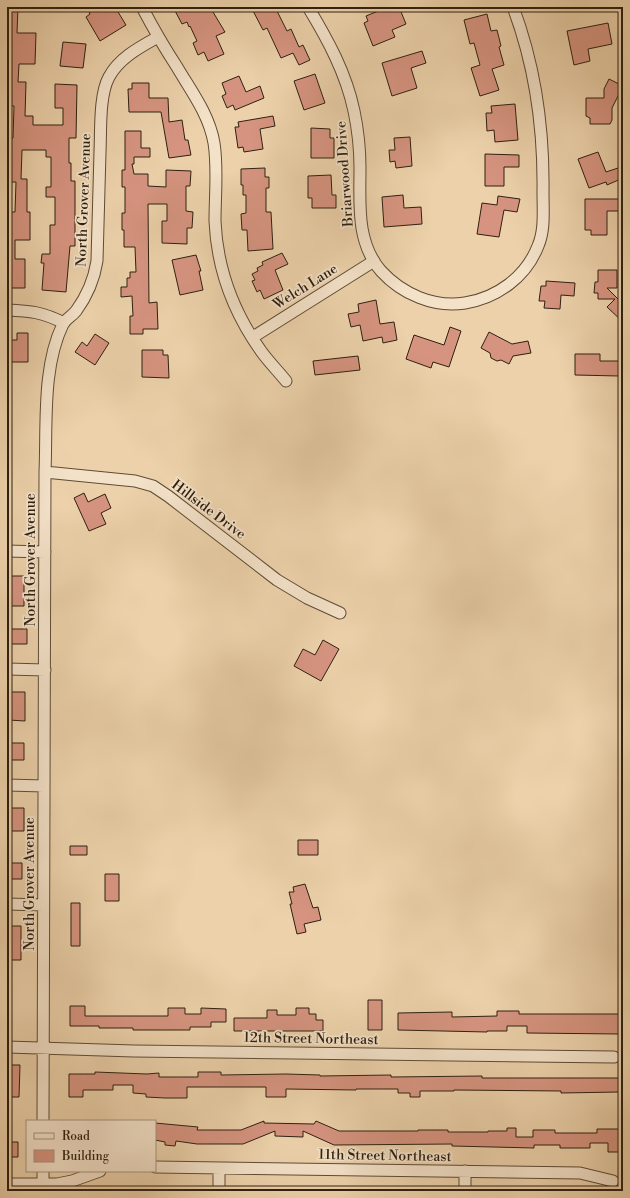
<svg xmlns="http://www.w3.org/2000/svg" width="630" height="1198" font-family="'Libre Bodoni',serif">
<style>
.building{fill:#d69480;stroke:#2e2010}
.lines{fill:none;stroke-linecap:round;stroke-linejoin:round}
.minor-casing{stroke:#5e4c36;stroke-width:13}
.minor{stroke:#f3e1c8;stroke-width:11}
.labels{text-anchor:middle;stroke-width:3.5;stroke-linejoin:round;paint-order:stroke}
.street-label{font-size:14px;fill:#2e2010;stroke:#f3e1c8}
</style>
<rect width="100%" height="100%" fill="#ecd1aa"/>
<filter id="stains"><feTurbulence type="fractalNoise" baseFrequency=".005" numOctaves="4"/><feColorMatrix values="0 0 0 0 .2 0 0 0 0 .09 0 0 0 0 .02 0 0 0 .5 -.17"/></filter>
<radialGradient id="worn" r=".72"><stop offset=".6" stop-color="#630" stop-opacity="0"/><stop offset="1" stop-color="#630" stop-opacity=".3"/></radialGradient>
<path class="building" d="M 7,7 L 18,7 L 17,33 L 36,33 L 35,64 L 19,64 L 18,82 L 26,82 L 25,116 L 33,116 L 33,125 L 63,125 L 63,108 L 55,108 L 55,84 L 77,85 L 76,138 L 69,138 L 69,163 L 71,163 L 71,181 L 75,181 L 75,246 L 70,246 L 66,292 L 42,290 L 44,263 L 41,263 L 42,254 L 50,254 L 50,225 L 55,225 L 55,197 L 46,197 L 46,187 L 51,187 L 51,157 L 46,157 L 46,150 L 22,150 L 21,179 L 27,179 L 27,212 L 30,212 L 30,240 L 15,240 L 15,259 L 25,259 L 25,288 L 7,288 L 7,212 L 15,212 L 16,182 L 7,182 L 7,138 L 13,138 L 14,106 L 9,106 L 9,90 L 7,90 L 7,72 L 10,72 L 11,44 L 7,44 Z
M 87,7 L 115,7 L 126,25 L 100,41 L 86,17 L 90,14 Z
M 173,7 L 210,7 L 225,32 L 216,36 L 224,54 L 208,61 L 204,52 L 198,55 L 193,43 L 197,41 L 190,26 L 189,27 L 187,22 L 182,24 Z
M 251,7 L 275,7 L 287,31 L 291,29 L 299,47 L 303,45 L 310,60 L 299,65 L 293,53 L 281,58 L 267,28 L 263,30 Z
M 388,7 L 399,7 L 406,24 L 392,30 L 395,37 L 373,46 L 364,23 L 368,21 L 366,16 Z
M 487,14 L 491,31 L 497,30 L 501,46 L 499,47 L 504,65 L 492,69 L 499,90 L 480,96 L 471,68 L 480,65 L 474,43 L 470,44 L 464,20 Z
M 608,23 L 612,44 L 588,49 L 590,61 L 574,65 L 567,31 Z
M 63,42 L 86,44 L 83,68 L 60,66 Z
M 422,51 L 426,63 L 411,68 L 417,88 L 392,96 L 382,63 Z
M 315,74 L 325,103 L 304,110 L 294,81 Z
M 239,76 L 246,92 L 260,86 L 264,98 L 235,110 L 233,105 L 227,108 L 222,96 L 226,94 L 222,83 Z
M 609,79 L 623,86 L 612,108 L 612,120 L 610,124 L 590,124 L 590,118 L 586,116 L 586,98 L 604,98 L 604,89 Z
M 132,83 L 149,83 L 149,98 L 168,98 L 169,122 L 182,120 L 185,140 L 188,140 L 191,155 L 169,158 L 161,112 L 129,112 L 128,89 L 132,89 Z
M 515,104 L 518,140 L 495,142 L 494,130 L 487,131 L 486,113 L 492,113 L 491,106 Z
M 273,116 L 275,126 L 260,129 L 263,149 L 244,152 L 243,147 L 238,148 L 235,127 L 239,127 L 238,122 Z
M 311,128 L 330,129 L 330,138 L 334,138 L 334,158 L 311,158 Z
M 125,131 L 141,131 L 141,148 L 150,148 L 150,157 L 134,157 L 134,164 L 132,164 L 134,174 L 148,174 L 148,186 L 166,187 L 166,170 L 191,171 L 190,186 L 186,186 L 186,211 L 193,212 L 192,228 L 187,228 L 187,244 L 162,243 L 162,221 L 167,221 L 167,204 L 148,204 L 149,303 L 157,302 L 158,329 L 143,329 L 143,334 L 130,334 L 130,316 L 133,316 L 132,296 L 121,297 L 121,287 L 127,287 L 127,278 L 130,278 L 130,272 L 136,272 L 135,247 L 124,247 L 124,230 L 122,230 L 122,213 L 125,213 L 125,187 L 122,187 L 122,170 L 125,170 Z
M 410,137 L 412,166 L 396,168 L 395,161 L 390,162 L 389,150 L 395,150 L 394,138 Z
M 598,152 L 606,172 L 621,167 L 623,173 L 623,178 L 607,185 L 606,182 L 589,188 L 578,159 Z
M 485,154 L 519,155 L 519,167 L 504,167 L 504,186 L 485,186 Z
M 265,168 L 265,177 L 269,177 L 269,188 L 266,188 L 266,212 L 271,212 L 273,249 L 248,251 L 247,230 L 242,230 L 241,214 L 246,213 L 246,195 L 243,195 L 243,185 L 241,185 L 241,169 Z
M 331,175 L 332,195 L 336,195 L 336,208 L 312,208 L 312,198 L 308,198 L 308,176 Z
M 403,195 L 404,208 L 421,207 L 422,224 L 384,227 L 382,197 Z
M 498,196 L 520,199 L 517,212 L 504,210 L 499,237 L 477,234 L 482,203 L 497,205 Z
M 585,199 L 623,199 L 623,211 L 607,211 L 607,235 L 591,235 L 591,230 L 585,230 Z
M 282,253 L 288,264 L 275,270 L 283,290 L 264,299 L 260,290 L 257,292 L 252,281 L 255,280 L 252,274 L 258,271 L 257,268 L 263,265 L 262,262 Z
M 196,255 L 201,271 L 199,271 L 203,290 L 180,295 L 172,260 Z
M 598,270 L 617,270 L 617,288 L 607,288 L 623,304 L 623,322 L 607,307 L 615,299 L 598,299 L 598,293 L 594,293 L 595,282 L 598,282 Z
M 546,281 L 575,283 L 574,296 L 561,295 L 560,309 L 544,308 L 545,301 L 539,301 L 541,286 L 546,286 Z
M 376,300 L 380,324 L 394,322 L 397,340 L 383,343 L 382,337 L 363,341 L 360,325 L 351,327 L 348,314 L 359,312 L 358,304 Z
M 450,327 L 461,331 L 449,367 L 433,362 L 431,368 L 406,359 L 414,335 L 444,345 Z
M 489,332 L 512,344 L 528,341 L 531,353 L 513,356 L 509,364 L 501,360 L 497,361 L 491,358 L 490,353 L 481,348 Z
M 17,333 L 28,333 L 28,362 L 7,362 L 7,340 L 17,340 Z
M 95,334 L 109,343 L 95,365 L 75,352 L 82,342 L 87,346 Z
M 142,350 L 163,350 L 163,355 L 168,355 L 169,378 L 142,377 Z
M 575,354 L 600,354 L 600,361 L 620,361 L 619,376 L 575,375 Z
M 358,356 L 360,370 L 315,375 L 313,361 Z
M 84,493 L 88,502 L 105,494 L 111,508 L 101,513 L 106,524 L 89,531 L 74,498 Z
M 8,576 L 24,576 L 24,606 L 8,606 Z
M 7,629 L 27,629 L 27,644 L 7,644 Z
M 323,640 L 339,649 L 321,681 L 294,666 L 303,649 L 315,655 Z
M 9,692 L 25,692 L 25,721 L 9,720 Z
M 7,743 L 24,743 L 24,760 L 7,760 Z
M 7,808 L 24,808 L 24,831 L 10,831 L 10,823 L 7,823 Z
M 298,840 L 318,840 L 318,855 L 298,855 Z
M 70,846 L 87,846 L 87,855 L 70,855 Z
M 7,863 L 22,863 L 22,879 L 7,879 Z
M 105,874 L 119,874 L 119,901 L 105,901 Z
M 305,884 L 313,908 L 318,907 L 321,920 L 304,924 L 306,932 L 297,934 L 290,904 L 292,904 L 289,892 L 294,892 L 293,887 Z
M 71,903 L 80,903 L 80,946 L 71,946 Z
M 8,926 L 21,926 L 21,960 L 8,960 Z
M 368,1000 L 382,1000 L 382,1030 L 368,1030 Z
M 70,1006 L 85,1006 L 85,1016 L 168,1016 L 168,1008 L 185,1008 L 185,1014 L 201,1014 L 201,1008 L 226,1009 L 226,1022 L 211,1022 L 211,1027 L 190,1027 L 190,1030 L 133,1030 L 133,1028 L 99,1028 L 99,1026 L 70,1026 Z
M 296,1008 L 309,1008 L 309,1014 L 316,1014 L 316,1020 L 323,1020 L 323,1031 L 234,1031 L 234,1018 L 267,1018 L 267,1010 L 277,1010 L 277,1015 L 296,1015 Z
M 497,1011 L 519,1011 L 519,1014 L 619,1014 L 619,1034 L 527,1033 L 527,1026 L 507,1026 L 507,1031 L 487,1031 L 487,1032 L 398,1030 L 398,1013 L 452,1012 L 452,1017 L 497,1016 Z
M 10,1065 L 20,1065 L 19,1097 L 7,1097 L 7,1072 L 10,1072 Z
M 95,1072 L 147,1074 L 159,1073 L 159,1077 L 198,1077 L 198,1072 L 221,1072 L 221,1075 L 286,1074 L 320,1075 L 320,1076 L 391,1075 L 391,1077 L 482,1076 L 482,1078 L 619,1078 L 619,1092 L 561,1093 L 561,1091 L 454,1090 L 454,1091 L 420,1091 L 420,1097 L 410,1097 L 410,1093 L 398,1093 L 398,1089 L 356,1089 L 356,1090 L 286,1089 L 286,1097 L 266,1097 L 266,1087 L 187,1087 L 187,1098 L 165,1098 L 146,1097 L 146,1094 L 133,1093 L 133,1085 L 113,1085 L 113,1090 L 83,1090 L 83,1097 L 69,1097 L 69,1074 L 95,1074 Z
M 264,1121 L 264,1123 L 314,1124 L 316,1121 L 339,1131 L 418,1131 L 418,1130 L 448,1130 L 448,1132 L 488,1132 L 488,1131 L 507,1131 L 507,1128 L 516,1128 L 516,1137 L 533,1137 L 533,1130 L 555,1130 L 555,1133 L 597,1133 L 597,1129 L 619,1129 L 619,1152 L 608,1152 L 608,1143 L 590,1143 L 590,1148 L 560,1148 L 560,1145 L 534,1145 L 534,1148 L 452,1146 L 452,1144 L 334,1145 L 303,1131 L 303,1137 L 275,1136 L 275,1131 L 243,1144 L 197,1144 L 176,1141 L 175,1146 L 165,1145 L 165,1142 L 155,1140 L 155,1123 L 198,1127 L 197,1130 L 241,1130 Z
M 7,1142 L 18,1142 L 18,1157 L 7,1157 Z"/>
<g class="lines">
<g class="minor-casing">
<path id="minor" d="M 142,7 C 153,28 164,47 177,67 C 191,91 209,114 214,143 C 218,168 215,195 215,221 C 217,268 234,313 261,351 C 268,361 278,371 286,381
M 308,7 C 328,40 346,73 354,111 C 358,130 360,149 360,168 C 360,204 356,242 381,271 C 402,294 434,308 465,303 C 497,298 526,277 538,246 C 545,230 543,211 543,193 C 544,128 536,68 513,7
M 7,310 C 31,311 42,312 64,323
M 253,337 L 374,261
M 45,472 L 135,481 L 153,486 L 168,496 L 277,580 L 307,598 L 340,613
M 7,551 L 45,552
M 7,669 L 45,670
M 7,785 L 44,786
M 7,904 L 43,905
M 7,1047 L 134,1051 L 614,1057
M 43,1121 L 45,472 C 47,425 42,367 63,324 C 66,319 72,316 76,311 C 87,296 94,280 97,261 C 98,225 99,188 100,152 C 101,131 99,95 109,77 C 119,58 140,47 158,37
M 155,1167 L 580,1173 L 613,1181
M 7,1184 L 57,1184 L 72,1181 L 100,1171
M 43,1191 L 43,1171
M 219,1191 L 219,1169
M 465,1191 L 465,1171"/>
</g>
<use href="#minor" class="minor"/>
</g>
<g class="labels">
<g class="street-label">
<text transform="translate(344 174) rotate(-94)" y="5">Briarwood Drive</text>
<text transform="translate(83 200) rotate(-88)" y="5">North Grover Avenue</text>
<text transform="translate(305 286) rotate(-32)" y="5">Welch Lane</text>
<text transform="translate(209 509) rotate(37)" y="5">Hillside Drive</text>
<text transform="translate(30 560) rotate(-90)" y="5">North Grover Avenue</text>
<text transform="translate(29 884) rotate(-90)" y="5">North Grover Avenue</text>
<text transform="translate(311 1038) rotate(1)" y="5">12th Street Northeast</text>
<text transform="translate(385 1155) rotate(1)" y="5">11th Street Northeast</text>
</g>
</g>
<rect width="630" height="1198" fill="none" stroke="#ecd1aa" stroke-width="24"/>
<rect x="8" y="8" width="614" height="1182" fill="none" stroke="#2e2010" stroke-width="2"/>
<rect x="12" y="12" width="606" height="1174" fill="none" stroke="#2e2010"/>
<rect x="26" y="1120" width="130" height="52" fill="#f3e1c8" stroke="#a4947e"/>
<rect x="34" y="1133" width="20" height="6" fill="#f3e1c8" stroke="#a4947e"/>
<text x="62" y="1140" font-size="12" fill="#2e2010">Road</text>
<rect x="34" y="1150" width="20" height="12" fill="#d69480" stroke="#a4947e"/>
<text x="62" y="1160" font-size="12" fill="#2e2010">Building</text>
<rect width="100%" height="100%" filter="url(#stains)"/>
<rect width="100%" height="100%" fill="url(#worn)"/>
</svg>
